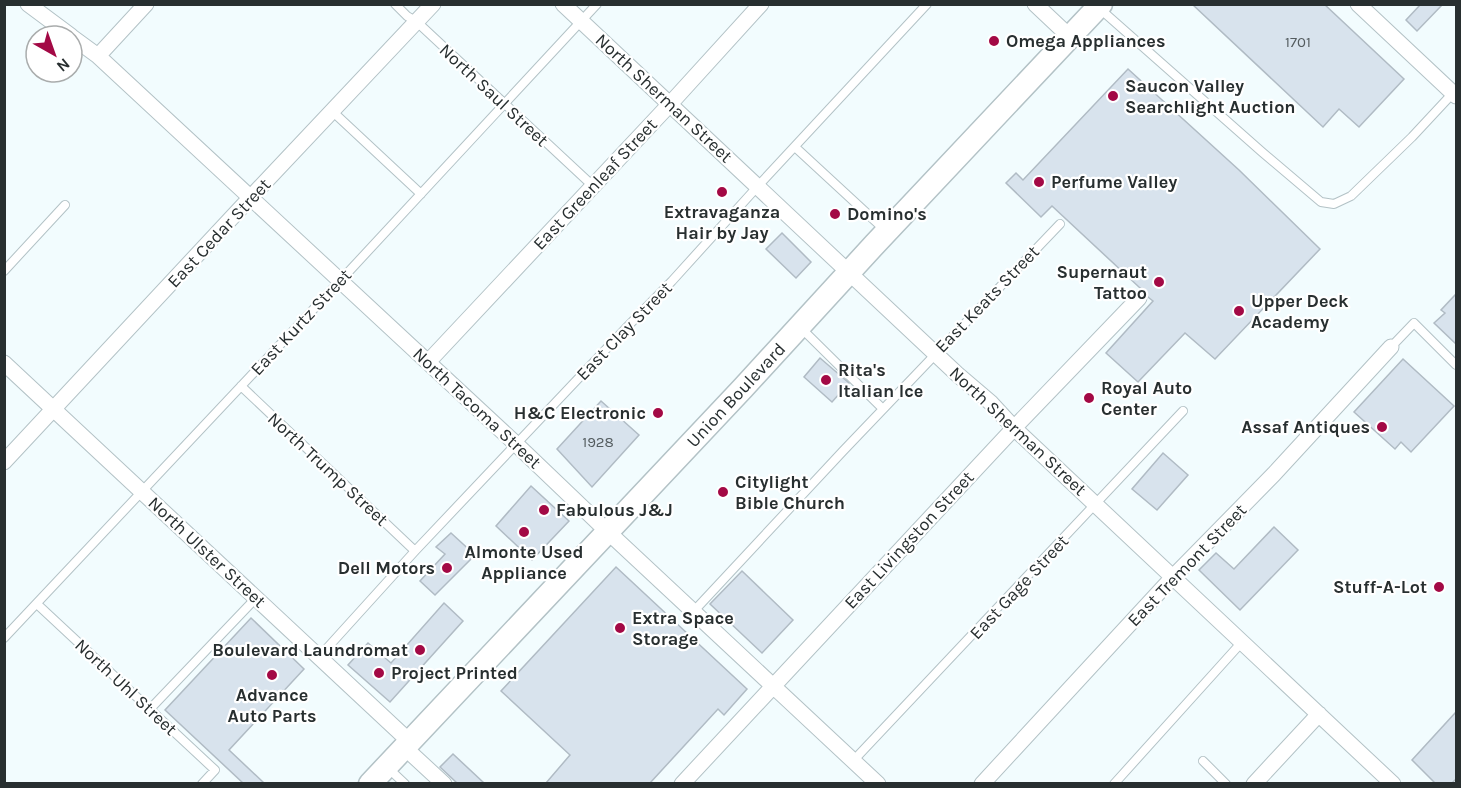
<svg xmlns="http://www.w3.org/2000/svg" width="1461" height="788" font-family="Karla,sans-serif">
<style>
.building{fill:#d8e3ed;stroke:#b0bbc4;stroke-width:1.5}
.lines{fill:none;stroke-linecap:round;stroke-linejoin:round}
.service-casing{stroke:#b3c2c6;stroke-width:10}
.minor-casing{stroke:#b3c2c6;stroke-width:17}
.primary-casing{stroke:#b3c2c6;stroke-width:25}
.service{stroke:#fff;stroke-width:8}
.minor{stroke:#fff;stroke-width:15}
.primary{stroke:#fff;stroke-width:22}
.poi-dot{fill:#a30945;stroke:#fff;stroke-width:2}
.labels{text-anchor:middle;stroke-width:4.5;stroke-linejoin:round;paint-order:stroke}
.number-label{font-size:15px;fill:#545c5f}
.poi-label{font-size:18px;font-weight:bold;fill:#282f30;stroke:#fff;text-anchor:start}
.street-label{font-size:18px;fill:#282f30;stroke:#fff}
</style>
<rect width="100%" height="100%" fill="#f2fcfe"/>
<path class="building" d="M 1192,4 L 1324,4 L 1404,79 L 1359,127 L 1339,109 L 1323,127 Z
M 1421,4 L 1443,4 L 1417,31 L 1406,20 Z
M 1128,69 L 1239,170 L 1320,249 L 1215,359 L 1185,333 L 1138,382 L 1106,353 L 1153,301 L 1148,297 L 1145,291 L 1140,288 L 1052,206 L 1041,217 L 1006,183 L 1016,173 L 1023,180 Z
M 782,233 L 811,262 L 796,278 L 766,249 Z
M 1456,294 L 1456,344 L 1434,323 L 1445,313 L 1441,310 Z
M 820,358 L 849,383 L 832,402 L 804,377 Z
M 1403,359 L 1454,406 L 1411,452 L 1401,442 L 1395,449 L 1354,412 Z
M 601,401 L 639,435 L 592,487 L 557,449 Z
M 1163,453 L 1188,475 L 1157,510 L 1132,489 Z
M 531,486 L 569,521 L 532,560 L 496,526 Z
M 1274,527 L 1298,550 L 1240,610 L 1199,570 L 1216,553 L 1234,569 Z
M 451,533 L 475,555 L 435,595 L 420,581 L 445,554 L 436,547 Z
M 616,567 L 747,689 L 724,715 L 718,709 L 650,783 L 546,783 L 570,755 L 501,691 Z
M 742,571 L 793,620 L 762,653 L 710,604 Z
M 444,603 L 463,621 L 390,702 L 348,665 L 368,643 L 391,663 Z
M 251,618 L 304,669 L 229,750 L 264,783 L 243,783 L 165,710 Z
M 1456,712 L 1456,779 L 1452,783 L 1435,783 L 1412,760 Z
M 453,754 L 484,783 L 457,783 L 440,767 Z"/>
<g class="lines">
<g class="service-casing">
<path id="service" d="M 395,4 L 407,16 L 417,22 L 593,186
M 1099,8 L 1262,152 L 1321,202 L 1334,204 L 1351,196 L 1412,137 L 1453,93
M 332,111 L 421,194
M 795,147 L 886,231
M 4,271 L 65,205
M 801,328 L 883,409
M 1391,347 L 1414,323 L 1456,365
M 241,386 L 415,551
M 37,604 L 215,770 L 202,784
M 693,612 L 843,451 L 1060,224
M 4,638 L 340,281 L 597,4
M 319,657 L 415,551 L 627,327 L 672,281 L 758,186 L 927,4
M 150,709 L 256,598
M 853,761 L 1183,411
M 1203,761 L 1226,784
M 387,767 L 405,784
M 1114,784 L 1242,642"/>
</g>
<g class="minor-casing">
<path id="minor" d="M 28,4 L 71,36
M 563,4 L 957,374 L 991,403 L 1014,428 L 1393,784
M 1035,4 L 1070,37
M 1358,4 L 1456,96
M 72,37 L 98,56 L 516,444 L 607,531 L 878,784
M 98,56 L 146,4
M 428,362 L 670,104 L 761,4
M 4,363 L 409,741
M 4,462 L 251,197 L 433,4
M 404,747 L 444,784
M 682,784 L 1014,428 L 1139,298
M 982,784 L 1173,577 L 1274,474 L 1391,347
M 1254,784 L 1319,714"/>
</g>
<g class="primary-casing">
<path id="primary" d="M 370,784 L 743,388 L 875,244 L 1101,4"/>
</g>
<use href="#service" class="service"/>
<use href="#minor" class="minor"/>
<use href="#primary" class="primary"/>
</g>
<g class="poi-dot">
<circle cx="994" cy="41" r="6"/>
<circle cx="1113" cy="96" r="6"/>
<circle cx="1039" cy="182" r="6"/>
<circle cx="722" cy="192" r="6"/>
<circle cx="835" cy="214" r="6"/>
<circle cx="1159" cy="282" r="6"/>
<circle cx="1239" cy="311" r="6"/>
<circle cx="826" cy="380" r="6"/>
<circle cx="1089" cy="398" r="6"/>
<circle cx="658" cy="413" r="6"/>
<circle cx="1382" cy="427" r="6"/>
<circle cx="723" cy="492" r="6"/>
<circle cx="544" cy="510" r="6"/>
<circle cx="524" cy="532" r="6"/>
<circle cx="447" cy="568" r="6"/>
<circle cx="1439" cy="587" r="6"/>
<circle cx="620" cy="628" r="6"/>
<circle cx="420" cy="650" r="6"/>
<circle cx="379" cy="673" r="6"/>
<circle cx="272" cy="675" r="6"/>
</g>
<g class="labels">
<g class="number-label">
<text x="1298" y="47">1701</text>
<text x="598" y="447">1928</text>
</g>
<g class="poi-label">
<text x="1006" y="47">Omega Appliances</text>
<text x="1125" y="92">Saucon Valley<tspan x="1125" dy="21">Searchlight Auction</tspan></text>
<text x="1051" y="188">Perfume Valley</text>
<text x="722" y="218" text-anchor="middle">Extravaganza<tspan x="722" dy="21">Hair by Jay</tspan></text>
<text x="847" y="220">Domino's</text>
<text x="1147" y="278" text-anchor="end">Supernaut<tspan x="1147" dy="21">Tattoo</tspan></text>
<text x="1251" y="307">Upper Deck<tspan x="1251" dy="21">Academy</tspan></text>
<text x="838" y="376">Rita's<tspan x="838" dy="21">Italian Ice</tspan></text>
<text x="1101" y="394">Royal Auto<tspan x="1101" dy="21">Center</tspan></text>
<text x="646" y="419" text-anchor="end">H&amp;C Electronic</text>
<text x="1370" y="433" text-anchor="end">Assaf Antiques</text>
<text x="735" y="488">Citylight<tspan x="735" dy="21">Bible Church</tspan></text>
<text x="556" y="516">Fabulous J&amp;J</text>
<text x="524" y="558" text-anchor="middle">Almonte Used<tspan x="524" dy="21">Appliance</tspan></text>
<text x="435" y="574" text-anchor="end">Dell Motors</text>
<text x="1427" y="593" text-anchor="end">Stuff-A-Lot</text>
<text x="632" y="624">Extra Space<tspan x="632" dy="21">Storage</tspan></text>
<text x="408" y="656" text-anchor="end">Boulevard Laundromat</text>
<text x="391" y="679">Project Printed</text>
<text x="272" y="701" text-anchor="middle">Advance<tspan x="272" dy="21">Auto Parts</tspan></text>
</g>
<g class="street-label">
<text transform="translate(494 95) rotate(43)" y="6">North Saul Street</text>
<text transform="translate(664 98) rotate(43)" y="6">North Sherman Street</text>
<text transform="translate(595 184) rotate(-47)" y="6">East Greenleaf Street</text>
<text transform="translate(219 233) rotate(-47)" y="6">East Cedar Street</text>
<text transform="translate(987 299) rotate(-46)" y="6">East Keats Street</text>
<text transform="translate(301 322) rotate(-47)" y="6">East Kurtz Street</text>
<text transform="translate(624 331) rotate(-46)" y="6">East Clay Street</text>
<text transform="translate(736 395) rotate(-47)" y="6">Union Boulevard</text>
<text transform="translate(477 408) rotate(43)" y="6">North Tacoma Street</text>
<text transform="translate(1018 431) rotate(43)" y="6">North Sherman Street</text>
<text transform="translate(328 469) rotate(43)" y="6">North Trump Street</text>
<text transform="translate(909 540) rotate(-47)" y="6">East Livingston Street</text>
<text transform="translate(207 552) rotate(43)" y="6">North Ulster Street</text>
<text transform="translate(1187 565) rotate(-46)" y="6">East Tremont Street</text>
<text transform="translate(1019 587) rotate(-47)" y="6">East Gage Street</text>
<text transform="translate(126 687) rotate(43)" y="6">North Uhl Street</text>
</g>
</g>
<rect width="1461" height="788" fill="none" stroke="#282f30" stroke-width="12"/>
<g transform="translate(54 54) rotate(140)"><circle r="28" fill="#ffffff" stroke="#a9acac" stroke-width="1.5"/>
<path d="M0-4.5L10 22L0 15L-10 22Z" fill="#a30945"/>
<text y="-9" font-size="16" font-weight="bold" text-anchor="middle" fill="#282f30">N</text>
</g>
</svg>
